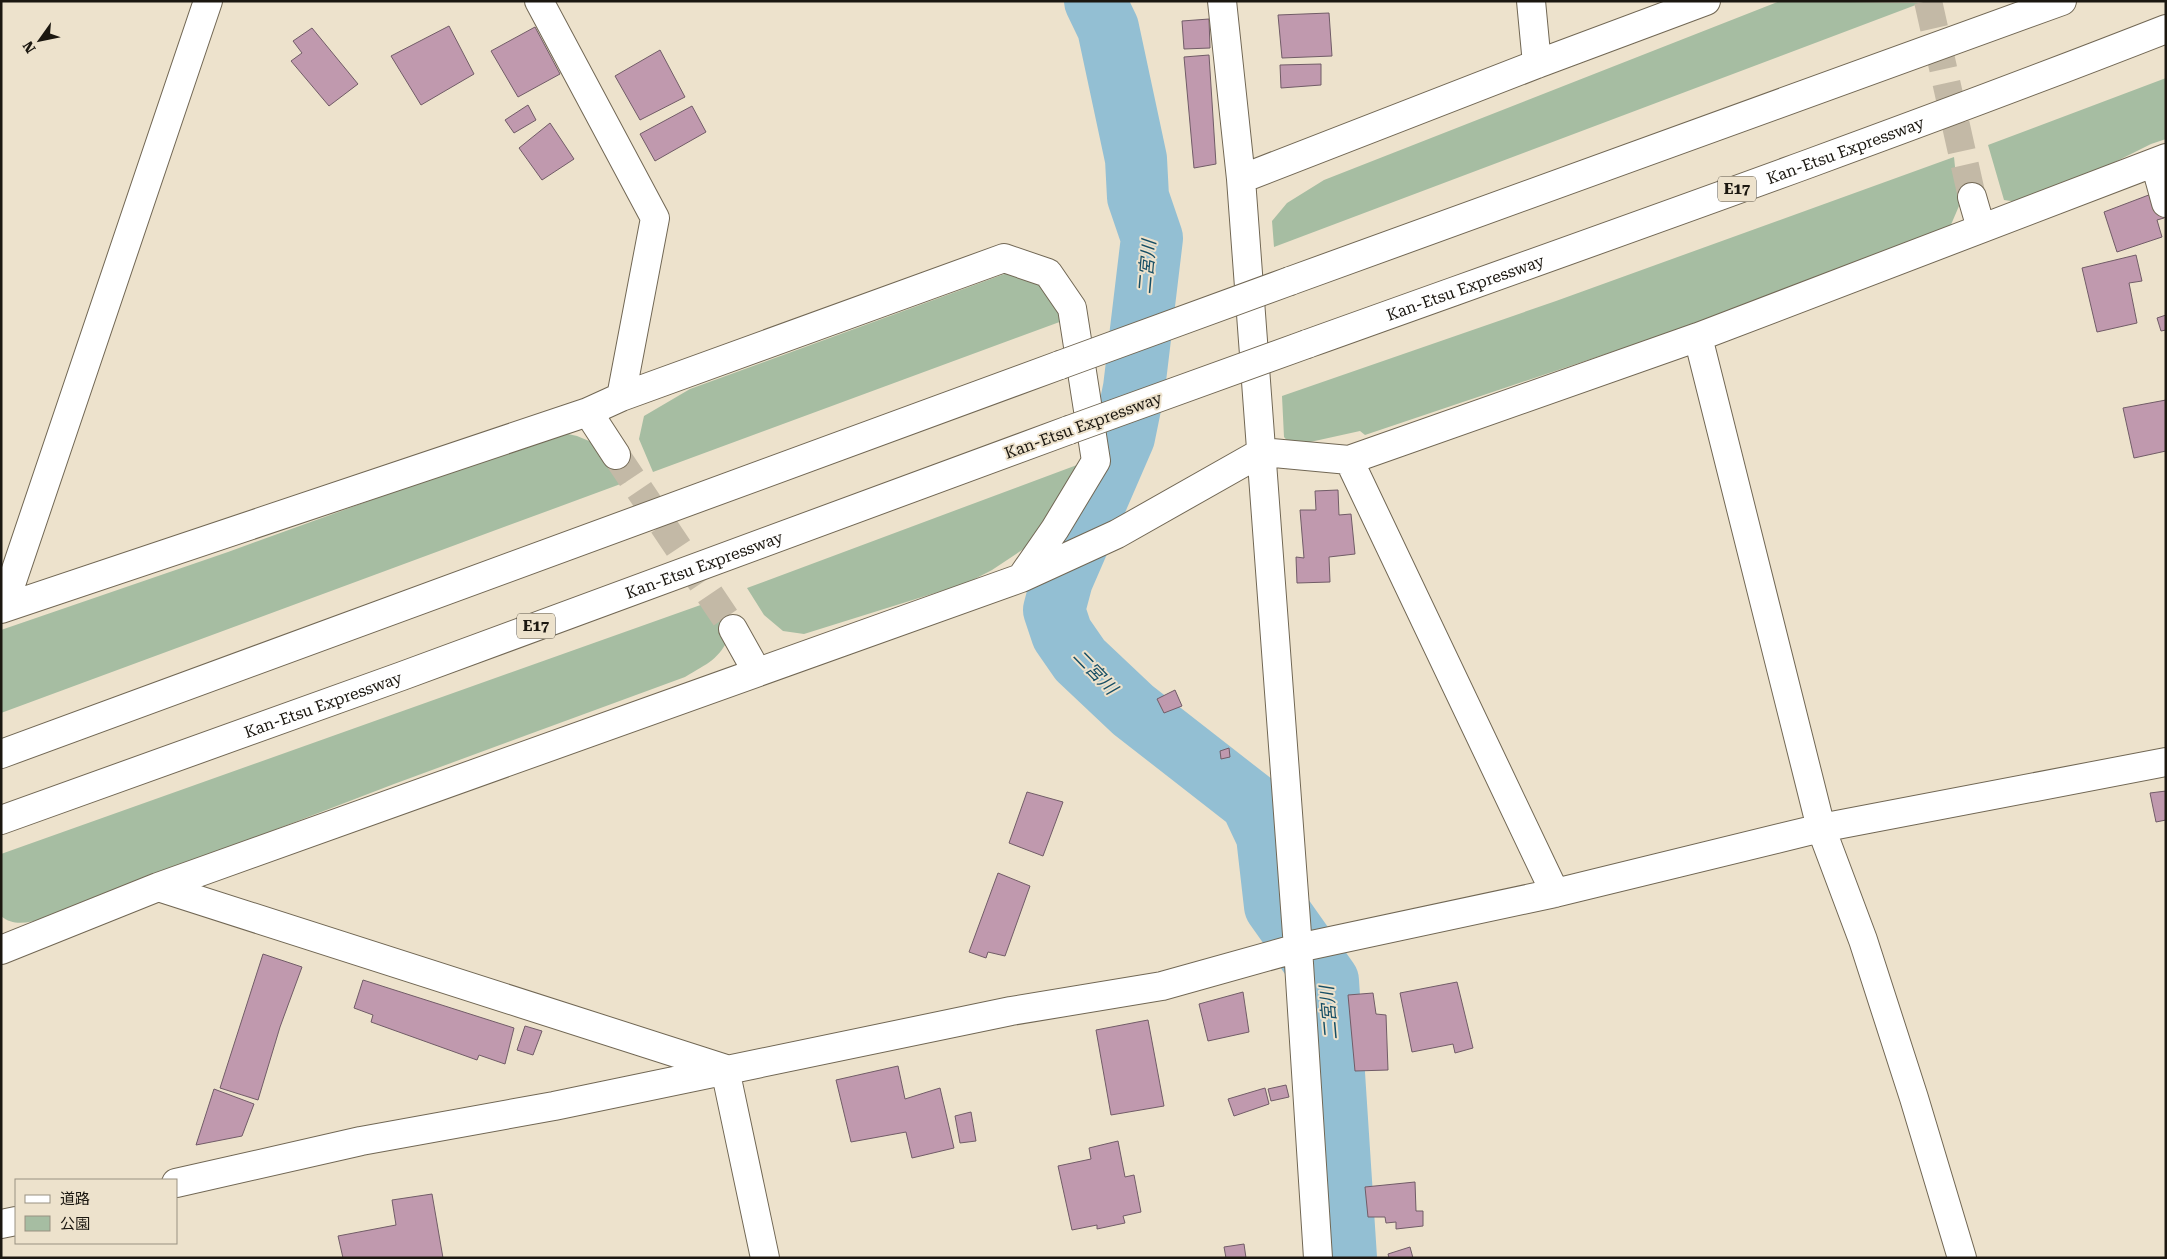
<svg xmlns="http://www.w3.org/2000/svg" width="2167" height="1259" font-family="'Roboto Serif','Noto Sans JP',serif">
<style>
.green{fill:#a6bda2}
.lines{fill:none;stroke-linecap:round;stroke-linejoin:round}
.river{stroke:#93bfd3;stroke-width:62}
.building{fill:#c099ae;stroke:#715c67}
.minor-tunnel{stroke:#c3b9a6;stroke-width:28;stroke-dasharray:28 14;stroke-linecap:butt}
.minor-casing{stroke:#716754;stroke-width:30}
.highway-casing{stroke:#716754;stroke-width:30}
.minor{stroke:#fff;stroke-width:28}
.highway{stroke:#fff;stroke-width:28}
.highway-bridge-casing{stroke:#716754;stroke-width:30;stroke-linecap:butt}
.highway-bridge{stroke:#fff;stroke-width:28}
.labels{text-anchor:middle;stroke-width:4;stroke-linejoin:round;paint-order:stroke}
.shield{fill:#ede2cc;stroke:#5a5448;stroke-width:1}
.shield-label{font-size:15px;font-weight:bold;fill:#1b1710}
.street-label{font-size:16px;fill:#1b1710;stroke:#ede2cc}
.water-label{font-size:18px;font-style:italic;fill:#164e65;stroke:#ede2cc}
</style>
<rect width="100%" height="100%" fill="#ede2cc"/>
<path class="green" d="M 1780,1 L 1921,3 L 1274,247 L 1272,221 L 1287,203 L 1324,180 Z
M 2166,78 L 2166,139 L 2151,144 L 2097,171 L 2024,203 L 2004,200 L 1988,145 Z
M 1954,157 L 1959,206 L 1950,227 L 1686,327 L 1365,435 L 1360,431 L 1292,446 L 1284,437 L 1282,396 L 1556,301 Z
M 1021,268 L 1042,275 L 1065,320 L 653,472 L 639,439 L 644,416 L 690,389 Z
M 559,432 L 577,436 L 601,446 L 626,482 L 1,713 L 1,630 L 228,552 Z
M 1085,462 L 1034,542 L 992,570 L 967,583 L 804,634 L 783,631 L 764,615 L 747,588 Z
M 709,602 L 730,635 C 719,660 708,663 685,677 L 394,784 L 43,919 C 29,922 14,927 1,916 L 1,854 Z"/>
<g class="lines">
<path class="river" d="M 1095,1 L 1108,28 L 1136,159 L 1138,197 L 1152,238 L 1134,388 L 1124,437 L 1062,580 L 1054,610 L 1062,634 L 1080,660 L 1133,710 L 1251,802 L 1267,836 L 1275,906 L 1328,981 L 1346,1258"/>
</g>
<path class="building" d="M 1329,13 L 1332,56 L 1282,58 L 1278,15 Z
M 1209,19 L 1210,48 L 1184,49 L 1182,21 Z
M 449,26 L 474,74 L 421,105 L 391,56 Z
M 535,27 L 560,74 L 518,97 L 491,51 Z
M 312,28 L 358,84 L 329,106 L 291,61 L 302,53 L 293,41 Z
M 660,50 L 685,97 L 640,120 L 615,76 Z
M 1209,55 L 1216,164 L 1194,168 L 1184,57 Z
M 1321,64 L 1321,85 L 1281,88 L 1280,65 Z
M 528,105 L 536,120 L 514,133 L 505,120 Z
M 692,106 L 706,132 L 655,161 L 640,134 Z
M 550,123 L 574,159 L 542,180 L 519,148 Z
M 2154,193 L 2164,218 L 2157,220 L 2162,237 L 2117,252 L 2104,212 Z
M 2136,255 L 2142,281 L 2129,283 L 2137,323 L 2097,332 L 2082,268 Z
M 2166,315 L 2166,330 L 2161,331 L 2157,318 Z
M 2166,400 L 2166,451 L 2134,458 L 2123,408 Z
M 1338,490 L 1339,515 L 1351,514 L 1355,554 L 1329,557 L 1330,582 L 1297,583 L 1296,557 L 1304,558 L 1300,510 L 1316,510 L 1315,491 Z
M 1175,690 L 1182,706 L 1164,713 L 1157,699 Z
M 1229,748 L 1230,757 L 1221,759 L 1220,751 Z
M 2166,791 L 2166,820 L 2156,822 L 2150,793 Z
M 1027,792 L 1063,802 L 1043,856 L 1009,843 Z
M 998,873 L 1030,886 L 1005,956 L 988,952 L 986,958 L 969,952 Z
M 263,954 L 302,967 L 280,1027 L 258,1100 L 220,1088 Z
M 363,980 L 514,1028 L 505,1064 L 479,1055 L 477,1060 L 371,1022 L 373,1015 L 354,1008 Z
M 1457,982 L 1473,1048 L 1455,1053 L 1453,1044 L 1412,1052 L 1400,993 Z
M 1243,992 L 1249,1032 L 1208,1041 L 1199,1004 Z
M 1373,993 L 1376,1014 L 1386,1015 L 1388,1070 L 1355,1071 L 1348,995 Z
M 1148,1020 L 1164,1106 L 1111,1115 L 1096,1030 Z
M 525,1026 L 542,1031 L 533,1055 L 517,1050 Z
M 898,1066 L 905,1099 L 940,1088 L 954,1148 L 912,1158 L 906,1132 L 851,1142 L 836,1080 Z
M 1286,1085 L 1289,1097 L 1271,1101 L 1268,1089 Z
M 1265,1088 L 1269,1104 L 1234,1116 L 1228,1099 Z
M 214,1089 L 254,1104 L 242,1136 L 196,1145 Z
M 971,1112 L 976,1141 L 960,1143 L 955,1116 Z
M 1118,1141 L 1125,1177 L 1134,1175 L 1141,1212 L 1123,1216 L 1125,1223 L 1097,1229 L 1097,1225 L 1072,1230 L 1058,1166 L 1091,1159 L 1089,1148 Z
M 1415,1182 L 1416,1211 L 1423,1211 L 1423,1226 L 1396,1229 L 1396,1222 L 1386,1223 L 1385,1217 L 1368,1217 L 1365,1187 Z
M 432,1194 L 443,1258 L 343,1258 L 338,1236 L 396,1225 L 392,1200 Z
M 1244,1244 L 1246,1258 L 1226,1258 L 1224,1247 Z
M 1410,1247 L 1413,1258 L 1389,1258 L 1388,1254 Z"/>
<g class="lines">
<path class="minor-tunnel" d="M 1928,1 L 1972,197
M 616,455 L 733,629"/>
<g class="minor-casing">
<path id="minor" d="M 539,1 L 655,218 L 621,397
M 1222,1 L 1241,179 L 1298,948 L 1318,1258
M 1531,1 L 1537,64
M 2155,163 L 2166,203
M 1241,179 L 1537,64 L 1706,1
M 1972,197 L 1981,228
M 1698,337 L 1821,828 L 1863,940 L 1914,1098 L 1962,1258
M 588,412 L 616,455
M 1349,460 L 1555,893
M 3,608 L 208,1
M 1,609 L 588,412 L 621,397 L 1004,258 L 1048,273 L 1072,308 L 1096,461 L 1055,529 L 1021,578
M 733,629 L 757,672
M 158,887 L 723,1068
M 1,950 L 158,887 L 1021,578 L 1117,534 L 1262,452 L 1349,460 L 1698,337 L 2166,158
M 725,1069 L 765,1258
M 176,1183 L 361,1141 L 554,1106 L 1011,1011 L 1162,986 L 1298,948 L 1555,893 L 1821,828 L 2166,762
M 1,1224 L 16,1221"/>
</g>
<g class="highway-casing">
<g id="highway">
<path d="M 1290,281 L 2062,1"/>
<path id="s1" d="M 1307,344 C 1594,241 1882,140 2166,29"/>
<path d="M 1,754 L 1060,365"/>
<path id="s2" d="M 1,820 L 402,676 L 1069,430"/>
</g>
</g>
<use href="#minor" class="minor"/>
<use href="#highway" class="highway"/>
<g class="highway-bridge-casing">
<path id="highway-bridge" d="M 1060,365 L 1290,281
M 1069,430 L 1307,344"/>
</g>
<use href="#highway-bridge" class="highway-bridge"/>
</g>
<g class="labels">
<g class="shield">
<rect x="1718" y="176.5" width="38" height="25" rx="4"/>
<rect x="517" y="613.5" width="38" height="25" rx="4"/>
</g>
<g class="shield-label">
<text x="1737" y="194">E17</text>
<text x="536" y="631">E17</text>
</g>
<g class="street-label">
<text dy="6" stroke="none"><textPath href="#s1" startOffset="572">Kan-Etsu Expressway</textPath></text>
<text dy="6" stroke="none"><textPath href="#s1" startOffset="168">Kan-Etsu Expressway</textPath></text>
<text transform="translate(1083 425) rotate(-20)" y="6">Kan-Etsu Expressway</text>
<text dy="6" stroke="none"><textPath href="#s2" startOffset="748">Kan-Etsu Expressway</textPath></text>
<text dy="6" stroke="none"><textPath href="#s2" startOffset="342">Kan-Etsu Expressway</textPath></text>
</g>
<g class="water-label">
<text transform="translate(1147 267) rotate(-85)" y="6">二宮川</text>
<text transform="translate(1095 672) rotate(46)" y="6">二宮川</text>
<text transform="translate(1329 1013) rotate(-95)" y="6">二宮川</text>
</g>
</g>
<rect width="2167" height="1259" fill="none" stroke="#1b1710" stroke-width="5"/>
<rect x="15" y="1179" width="162" height="65" fill="#ede2cc" stroke="#999181"/>
<rect x="25" y="1195" width="25" height="8" fill="#ffffff" stroke="#999181"/>
<text x="60" y="1204" font-size="15" fill="#1b1710">道路</text>
<rect x="25" y="1216" width="25" height="15" fill="#a6bda2" stroke="#999181"/>
<text x="60" y="1229" font-size="15" fill="#1b1710">公園</text>
<g transform="translate(40 40) rotate(237)" stroke="#ede2cc" stroke-width="4" paint-order="stroke">
<path d="M0-4L9 19L0 12L-9 19Z" fill="#1b1710"/>
<text y="-8" font-size="14" font-weight="bold" text-anchor="middle" fill="#1b1710">N</text>
</g>
</svg>
